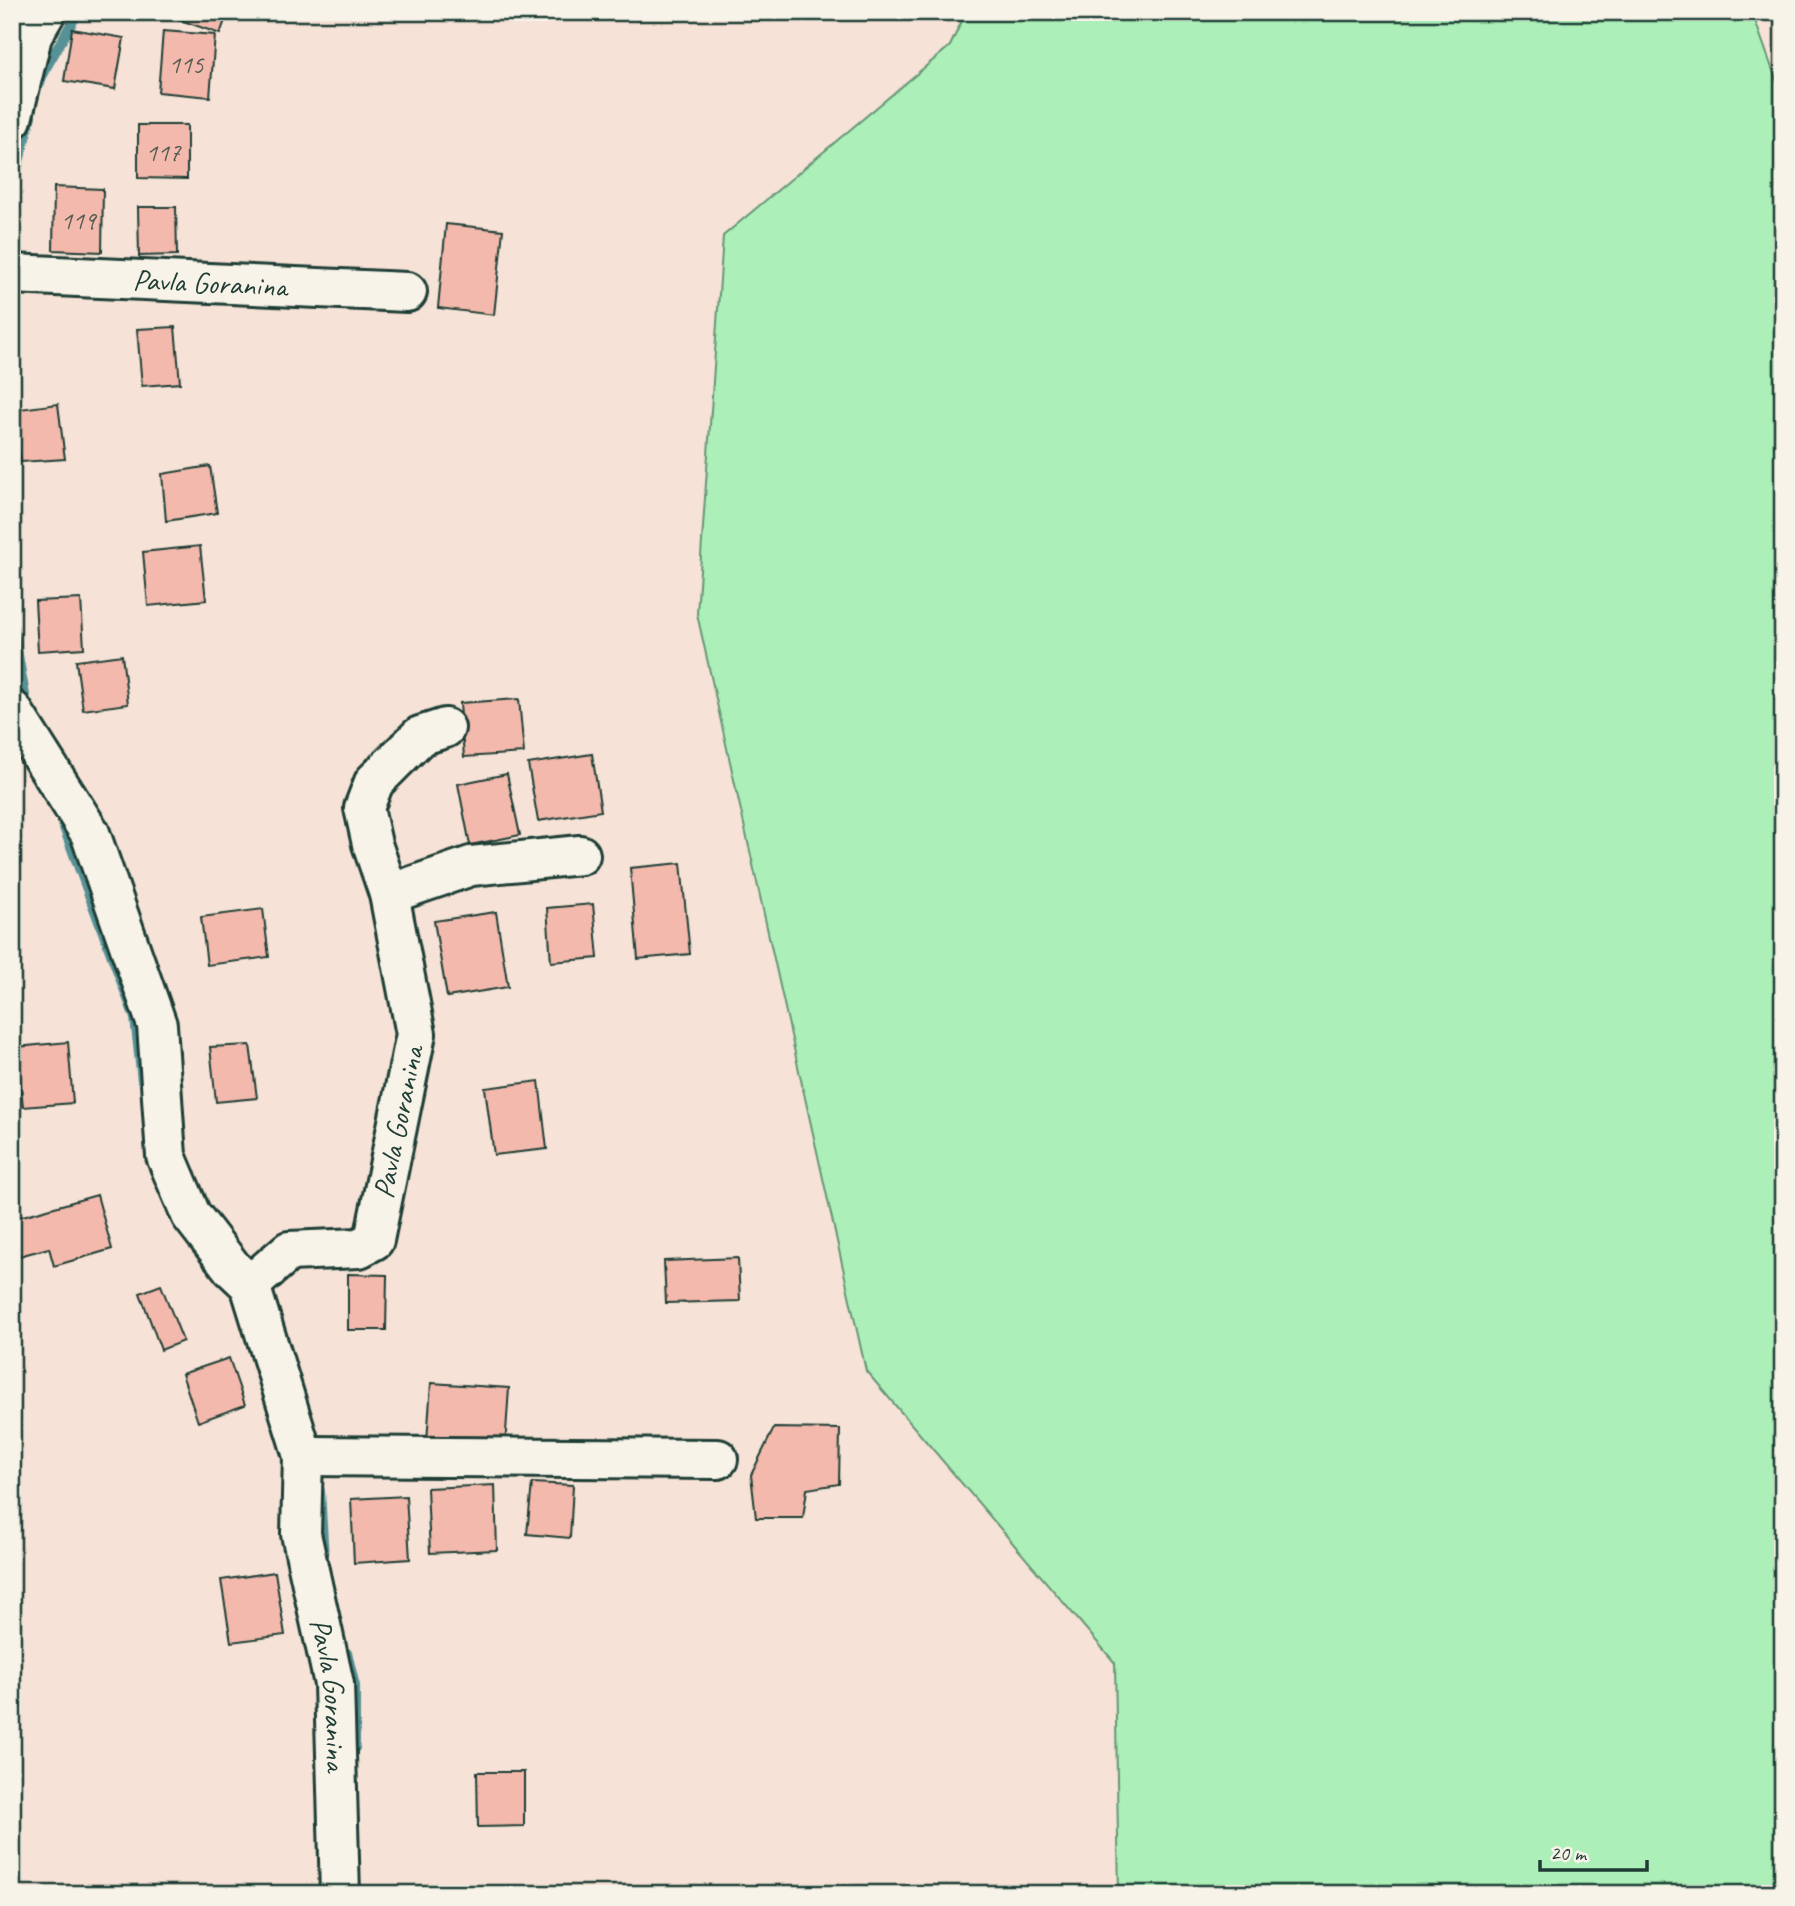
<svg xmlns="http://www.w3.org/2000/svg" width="1795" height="1906" font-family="Caveat,sans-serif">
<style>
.green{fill:#acefb8;stroke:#669676;stroke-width:2}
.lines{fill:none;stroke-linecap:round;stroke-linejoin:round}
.stream{stroke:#569196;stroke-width:10}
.building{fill:#f3b9ac;stroke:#1f3d34;stroke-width:2}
.minor-casing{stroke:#1f3d34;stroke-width:44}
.minor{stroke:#f7f3e8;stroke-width:38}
.labels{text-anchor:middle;stroke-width:5;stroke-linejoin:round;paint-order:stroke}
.number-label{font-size:26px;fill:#545c52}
.street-label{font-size:30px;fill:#1f3d34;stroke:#f7f3e8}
</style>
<rect width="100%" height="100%" fill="#f6e2d6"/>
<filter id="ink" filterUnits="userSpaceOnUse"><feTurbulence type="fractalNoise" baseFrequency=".0143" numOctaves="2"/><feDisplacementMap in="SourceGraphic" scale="14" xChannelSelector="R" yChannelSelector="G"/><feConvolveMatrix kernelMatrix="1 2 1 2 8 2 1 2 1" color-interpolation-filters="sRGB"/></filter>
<g filter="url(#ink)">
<path class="green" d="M 966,12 L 1752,12 L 1783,99 L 1783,1894 L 1119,1894 L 1115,1663 L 866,1371 L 697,614 L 723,236 L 950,46 Z"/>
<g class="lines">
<path class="stream" d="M 40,84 L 43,73 L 78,12
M 12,188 L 31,116
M 12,621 L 28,712
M 60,817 L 135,1018 L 142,1081
M 320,1491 L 324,1559
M 347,1653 L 355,1686 L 355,1748"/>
</g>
<path class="building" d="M 12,12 L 16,12 L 23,20 L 12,30 Z
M 167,12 L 228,12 L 220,34 L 166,15 Z
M 72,29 L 124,38 L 115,89 L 64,81 Z
M 163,31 L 215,35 L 210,97 L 158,92 Z
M 138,125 L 187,125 L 187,179 L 138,178 Z
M 54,187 L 103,189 L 102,252 L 53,250 Z
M 138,207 L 176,207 L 177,255 L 139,256 Z
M 446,224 L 503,230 L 494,315 L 438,308 Z
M 175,327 L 180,383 L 142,386 L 137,329 Z
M 58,404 L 65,459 L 21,462 L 12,410 Z
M 210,466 L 217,513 L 166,521 L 162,474 Z
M 200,546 L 206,600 L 148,606 L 143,552 Z
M 81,599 L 84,648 L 38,651 L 35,601 Z
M 122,655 L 128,704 L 83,710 L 76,661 Z
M 519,699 L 524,753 L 464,757 L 460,703 Z
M 592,754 L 601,811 L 538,821 L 528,764 Z
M 507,774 L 520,835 L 470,845 L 458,784 Z
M 681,863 L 690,954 L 638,959 L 630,868 Z
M 593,904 L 598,958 L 551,962 L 547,908 Z
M 263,909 L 269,957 L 207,965 L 201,917 Z
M 496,912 L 508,987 L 447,997 L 434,921 Z
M 68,1042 L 73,1103 L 23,1107 L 17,1047 Z
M 250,1045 L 257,1098 L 216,1102 L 210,1047 Z
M 539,1081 L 547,1149 L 494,1155 L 485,1088 Z
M 97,1195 L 112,1249 L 54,1266 L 49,1248 L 19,1256 L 12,1233 L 12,1219 Z
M 738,1258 L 740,1301 L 666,1303 L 664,1261 Z
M 348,1274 L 387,1275 L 386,1330 L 348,1330 Z
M 161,1285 L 183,1341 L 161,1350 L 140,1293 Z
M 229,1358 L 245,1405 L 198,1422 L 182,1374 Z
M 431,1383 L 509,1388 L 505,1447 L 427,1442 Z
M 774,1428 L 840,1429 L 839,1484 L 807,1489 L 803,1518 L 756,1518 L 751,1475 Z
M 532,1483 L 573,1485 L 570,1538 L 527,1534 Z
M 495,1485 L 497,1550 L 430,1553 L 427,1488 Z
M 406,1496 L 410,1559 L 354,1563 L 351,1499 Z
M 275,1572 L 285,1635 L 231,1642 L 221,1580 Z
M 477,1772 L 524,1772 L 524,1826 L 478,1827 Z"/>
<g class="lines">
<g class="minor-casing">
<g id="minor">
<path d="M 12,119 L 32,36 L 46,12"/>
<path id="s1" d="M 12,274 L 407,292"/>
<path id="s2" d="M 12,710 L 90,833 L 157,1025 L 166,1156 L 191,1215 L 232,1268 L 250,1285 L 303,1456 L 301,1534 L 334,1684 L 340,1894"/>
<path d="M 389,894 L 372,844 L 364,808 L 374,782 L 420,736 L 445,728"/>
<path id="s3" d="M 250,1285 L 289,1251 L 359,1248 L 374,1240 L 416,1034 L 389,894 L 471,866 L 580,855"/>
<path d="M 303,1456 L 718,1459"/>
</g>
</g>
<use href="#minor" class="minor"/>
</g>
</g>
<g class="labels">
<g class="number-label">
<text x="186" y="73">115</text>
<text x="163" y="161">117</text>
<text x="78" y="229">119</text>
</g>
<g class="street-label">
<text dy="10" stroke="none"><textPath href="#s1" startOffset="198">Pavla Goranina</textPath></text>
<text dy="10" stroke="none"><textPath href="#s3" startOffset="259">Pavla Goranina</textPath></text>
<text dy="10" stroke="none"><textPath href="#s2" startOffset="1057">Pavla Goranina</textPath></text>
</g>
</g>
<rect width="1795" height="1906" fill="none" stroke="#f7f3e8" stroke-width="42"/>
<rect x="21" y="21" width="1753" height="1864" fill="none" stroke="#1f3d34" stroke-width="2.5" filter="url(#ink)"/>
<path d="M1540 1860v10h107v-10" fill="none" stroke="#1f3d34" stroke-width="3.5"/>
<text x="1550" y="1860" font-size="21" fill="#1f3d34" stroke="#f7f3e8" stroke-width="5" paint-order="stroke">20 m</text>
</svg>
